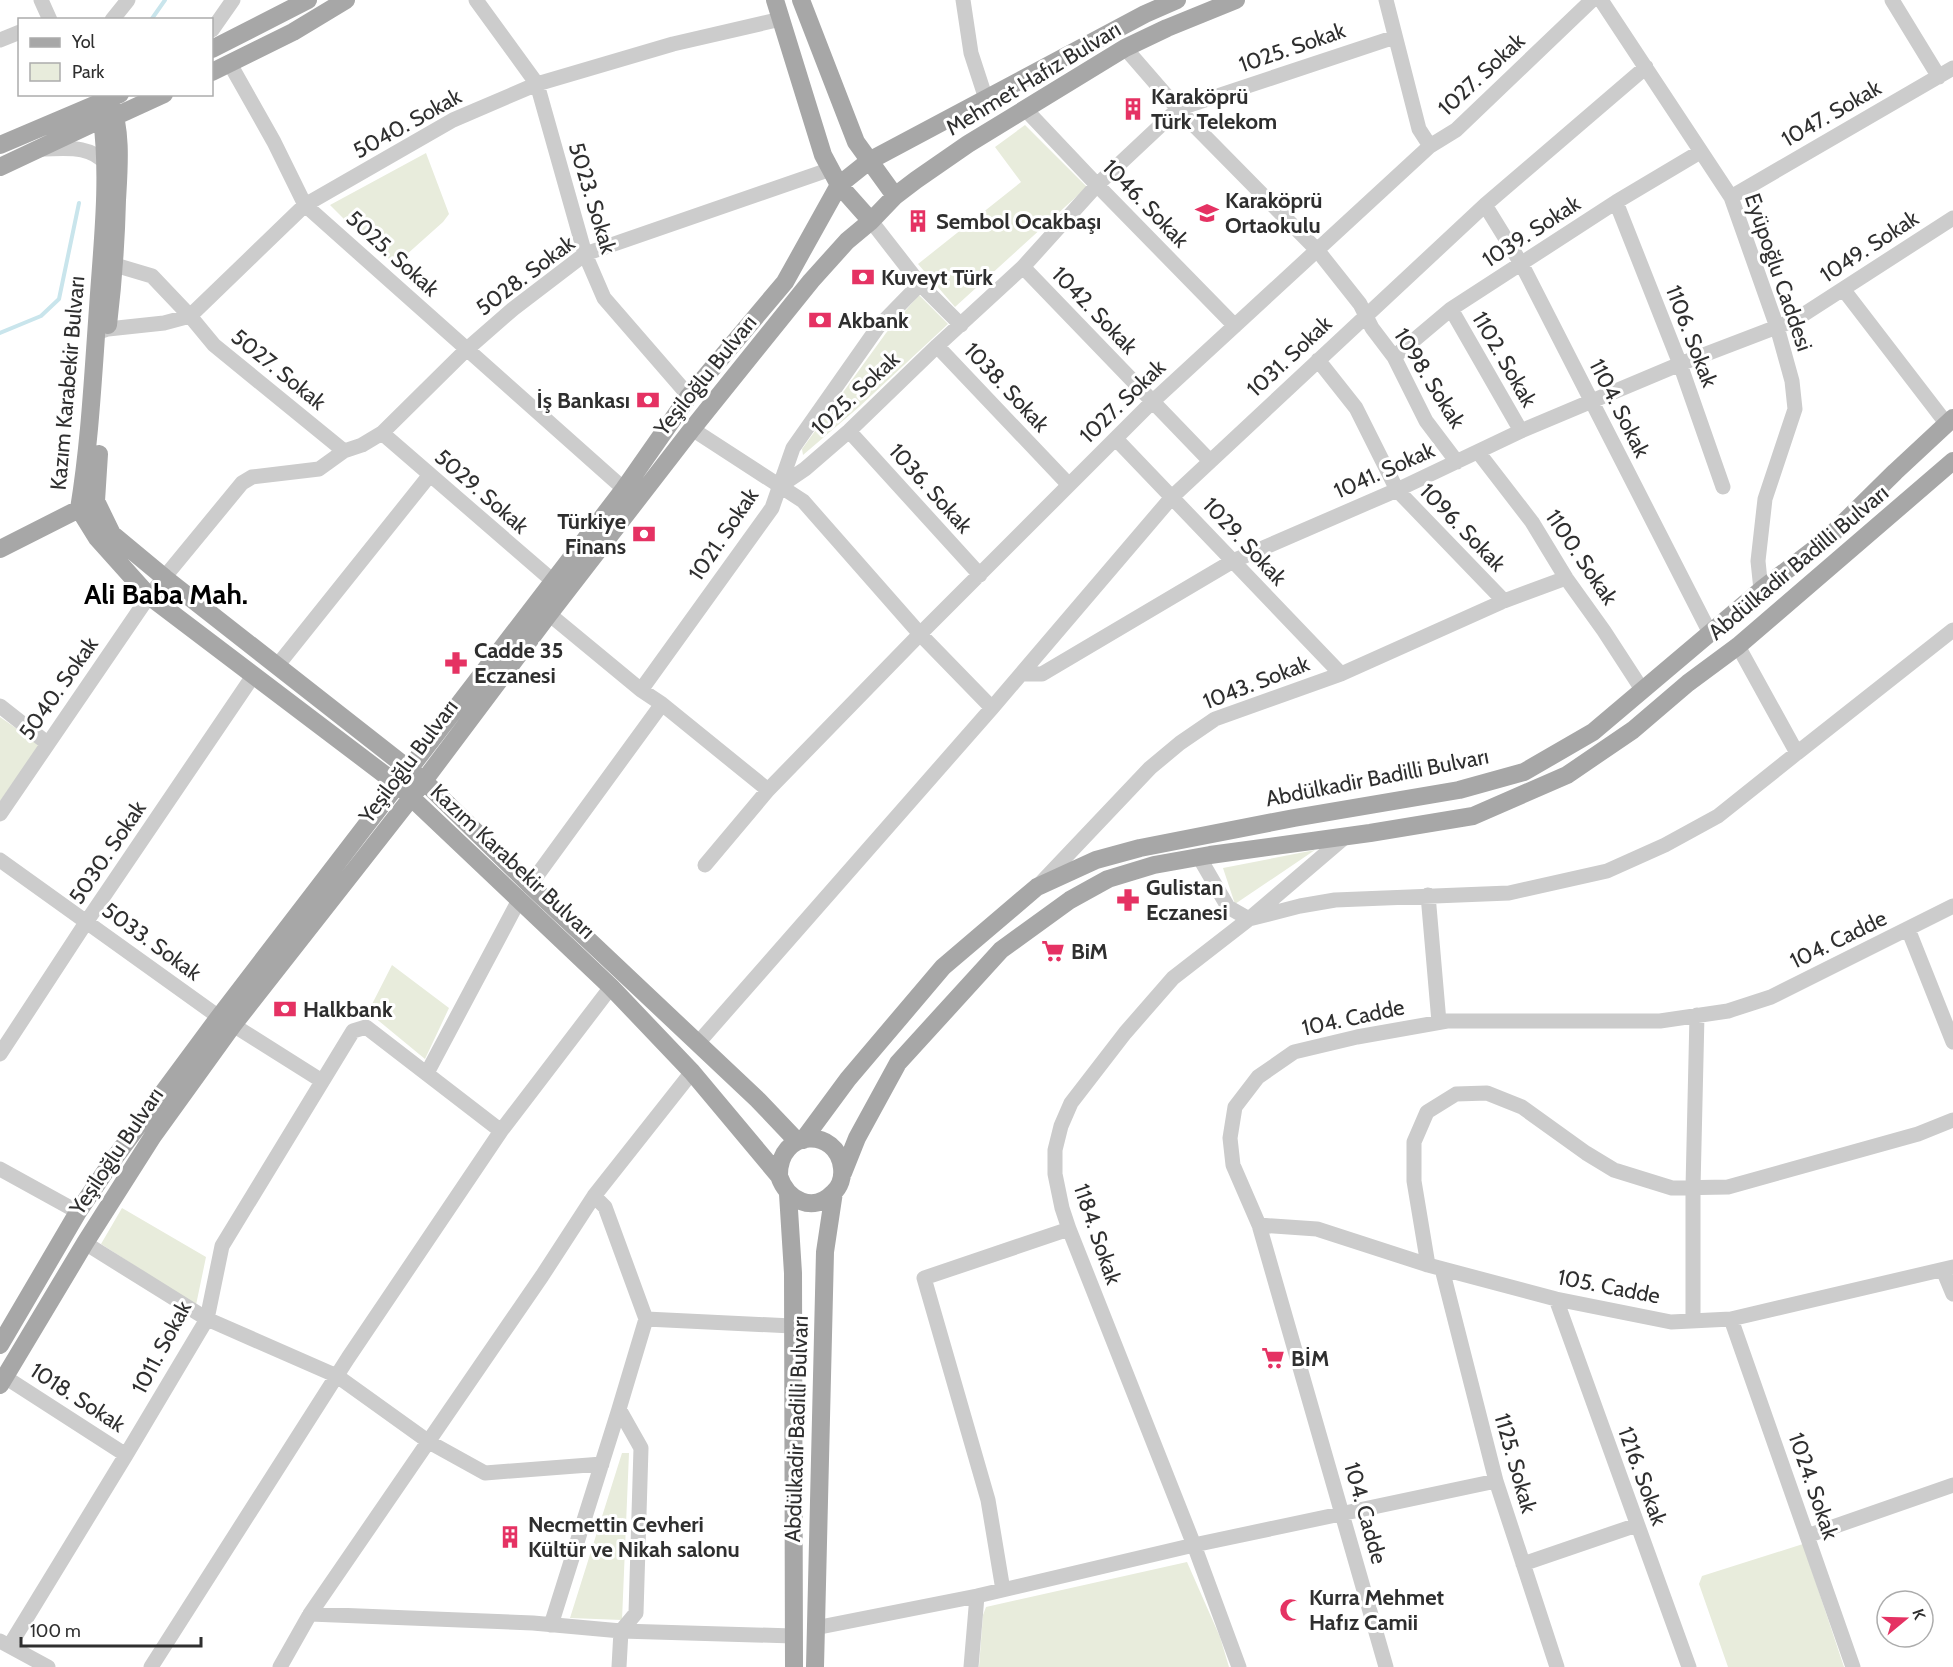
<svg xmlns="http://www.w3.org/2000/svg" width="1953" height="1667" font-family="Cabin,sans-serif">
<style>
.green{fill:#e8ecdc}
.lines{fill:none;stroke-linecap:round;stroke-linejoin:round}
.stream{stroke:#c9e5ec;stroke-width:4}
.minor{stroke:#ccc;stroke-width:15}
.major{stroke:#a7a7a7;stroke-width:18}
.labels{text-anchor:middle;stroke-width:6;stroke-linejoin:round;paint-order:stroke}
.street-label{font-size:22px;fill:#2f2f2f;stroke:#fff}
.poi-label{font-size:22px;font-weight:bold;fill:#2f2f2f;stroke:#fff;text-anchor:start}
.district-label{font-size:28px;font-weight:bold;fill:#000;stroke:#fff}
</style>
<rect width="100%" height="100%" fill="#fff"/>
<path class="green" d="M 1025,125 L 1087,187 L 955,307 L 918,264 L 1021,182 L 995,147 Z
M 426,153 L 449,214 L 443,222 L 396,264 L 371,246 L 330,205 Z
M 919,295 L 948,324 L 859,407 L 803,455 L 802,449 L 886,333 Z
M 0,717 L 40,745 L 0,801 Z
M 1315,850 L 1235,904 L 1223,868 Z
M 392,965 L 449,1008 L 425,1059 L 368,1012 Z
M 122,1208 L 206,1257 L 196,1305 L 101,1244 Z
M 622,1453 L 629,1453 L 622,1620 L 570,1618 Z
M 1803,1544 L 1844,1667 L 1728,1667 L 1699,1584 L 1702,1576 Z
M 1187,1562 L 1220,1637 L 1229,1667 L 979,1667 L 983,1615 L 986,1607 Z"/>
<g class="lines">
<path class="stream" d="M 151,20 L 165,0
M 0,333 L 41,316 L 59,299 L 79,203"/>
<path class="minor" d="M 41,0 L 50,20
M 476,0 L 537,84 L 585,254 L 604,298 L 689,396
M 963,0 L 971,53 L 986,99
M 1386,0 L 1419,129 L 1430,146
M 1601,0 L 1731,197 L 1777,327 L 1792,381 L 1795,409 L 1765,499 L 1758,561 L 1761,590
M 1892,0 L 1939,77
M 112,20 L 128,0
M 212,30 L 233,0
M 0,40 L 20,32
M 1125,48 L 1178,109 L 1318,251 L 1360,304 L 1372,328 L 1394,357 L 1426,421 L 1457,462
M 230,64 L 274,142 L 305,205 L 624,489
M 1026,110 L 1097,185 L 1235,326
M 41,149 C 64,149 90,144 106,164
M 1731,197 L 1953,68
M 1616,202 L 1680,364 L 1723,487
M 1485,205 L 1522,265 L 1710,633
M 871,221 L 920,284 L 961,325
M 115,265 L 152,276 L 190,316 L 214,345 L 344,451
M 1023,267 L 1210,461
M 1843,289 L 1946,423
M 1451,309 L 1521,431
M 96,333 L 108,329 L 164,323 L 190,316 L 305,205 L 453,120 L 537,84 L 673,44 L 781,19
M 937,346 L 1069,485
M 1394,357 L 1451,309 L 1616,202 L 1700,152
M 1318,360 L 1356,408 L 1397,490 L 1504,601
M 692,429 L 803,501 L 920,634 L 1152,402 L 1430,146 L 1456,130 L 1592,0
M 849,431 L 980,575
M 382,433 L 553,581
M 1116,439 L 1341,674
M 1478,452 L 1532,522 L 1566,578 L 1604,631 L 1643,691
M 780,486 L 805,469 L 849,431 L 937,346 L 1023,267 L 1097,185 L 1178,109 L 1395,37
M 1738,646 L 1797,753 L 1953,630
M 277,666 L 429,476
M 1022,674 L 1042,674 L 1233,561 L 1397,490 L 1521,431 L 1680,364 L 1795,320 L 1953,218
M 641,690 L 772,508 L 793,448 L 878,327 L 920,284
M 662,704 L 768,790
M 0,706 L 47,743
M 0,814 L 149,596 L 242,483 L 252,477 L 319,469 L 344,451 L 362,445 L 382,433 L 466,350 L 513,309 L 585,254 L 831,169
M 1199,857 L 1228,907 L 1249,919 L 1300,906 L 1335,900 L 1509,893 L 1607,871 L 1665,845 L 1718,816 L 1797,753
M 0,860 L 219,1017
M 705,865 L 768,790 L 920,634 L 992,708
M 530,885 L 662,704 L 641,690 L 549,614
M 1039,885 L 1150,768 L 1180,743 L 1215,719 L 1341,674 L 1504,601 L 1566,578
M 1428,895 L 1439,1022
M 1908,929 L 1953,1042
M 233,1025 L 322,1081
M 698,1043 L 992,708 L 1172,497 L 1485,205 L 1646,67
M 0,1054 L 87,921 L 253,676
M 427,1073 L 519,900
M 0,1169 L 78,1212
M 594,1196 L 605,1207 L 646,1319 L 619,1409 L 641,1448 L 636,1613 L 621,1631 L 619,1667
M 1259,1225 L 1317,1229 L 1428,1265 L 1556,1299 L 1671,1322 L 1731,1319 L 1953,1267
M 85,1243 L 207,1319 L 337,1376 L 429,1442 L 485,1473 L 602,1464
M 1428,1265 L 1414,1181 L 1414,1142 L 1427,1112 L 1456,1094 L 1487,1093 L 1522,1107 L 1586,1153 L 1614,1170 L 1672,1188 L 1728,1187 L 1918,1134 L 1953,1120
M 1442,1269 L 1496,1481 L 1557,1667
M 1943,1270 L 1953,1294
M 1556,1299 L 1689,1667
M 646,1319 L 792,1326
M 1731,1319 L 1853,1667
M 1693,1321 L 1693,1188 L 1697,1015
M 5,1377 L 126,1455
M 1807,1536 L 1953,1485
M 1523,1564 L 1637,1525
M 1003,1590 L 988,1500 L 924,1278 L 1069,1229
M 310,1614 L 533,1623 L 621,1631 L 793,1636
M 551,1625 L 619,1409
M 815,1628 L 977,1596 L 1194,1545 L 1496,1481
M 0,1641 L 48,1667
M 10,1645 L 126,1455 L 207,1319 L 222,1246 L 353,1031 L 366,1027 L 501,1131
M 151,1667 L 348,1358 L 501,1131 L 611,987
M 280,1667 L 310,1614 L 542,1276 L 594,1196 L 692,1072
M 971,1667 L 977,1596
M 1239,1667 L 1194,1545 L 1069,1229 L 1062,1208 L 1055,1174 L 1055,1150 L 1061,1126 L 1071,1103 L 1125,1033 L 1173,978 L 1249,919 L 1345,837
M 1386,1667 L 1259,1225 L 1233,1165 L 1230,1138 L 1235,1107 L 1258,1077 L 1294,1052 L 1357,1037 L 1447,1021 L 1660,1021 L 1728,1011 L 1771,997 L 1953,906"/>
<path class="major" d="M 775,0 L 823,155 L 839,185 L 871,221
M 801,0 L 856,142 L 895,196
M 212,49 L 308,0
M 212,72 L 293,32 L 346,0
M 102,119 C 110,181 102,246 98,308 C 93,375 90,442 79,509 L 97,538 L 149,596 L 397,784 L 611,987 L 692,1072 L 779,1176 C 787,1200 813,1214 833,1193 C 840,1187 843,1177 842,1168 C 838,1127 778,1128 779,1176
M 0,145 L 120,94
M 0,167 L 102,119 L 116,116 L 164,94
M 108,325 C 113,283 116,242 117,200 C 119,166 122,131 110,99
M 99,454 L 96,501 L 112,534 L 165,578 L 424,781 L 530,885 L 758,1100 L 797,1141
M 0,549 L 89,504
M 803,1140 L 848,1079 L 943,967 L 1037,887 L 1096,860 L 1140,848 L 1294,818 L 1459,790 L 1524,772 L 1593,732 L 1761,590 L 1825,541 L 1895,472 L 1953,418
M 843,1173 L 857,1138 L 898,1063 L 1001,950 L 1070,900 L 1108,879 L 1154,865 L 1210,855 L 1370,833 L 1473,816 L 1567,775 L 1633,730 L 1688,683 L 1738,646 L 1953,461
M 788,1194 L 793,1273 L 794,1667
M 0,1345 L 78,1212 L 113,1160 L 219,1017 L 624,489 L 689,396 L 785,282 L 839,185 L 869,161 L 1145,14 L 1177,0
M 0,1385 L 85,1243 L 153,1136 L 233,1025 L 411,798 L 549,614 L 692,429 L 811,281 L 847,241 L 871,221 L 895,196 L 916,180 L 968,144 L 1125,48 L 1167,28 L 1236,0
M 815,1667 L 825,1252 L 834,1192"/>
</g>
<defs>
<g id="building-bare" transform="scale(1.8)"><path d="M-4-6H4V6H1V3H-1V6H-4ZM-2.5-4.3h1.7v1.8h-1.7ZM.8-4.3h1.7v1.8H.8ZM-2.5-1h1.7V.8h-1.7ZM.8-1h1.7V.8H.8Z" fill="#e53263" stroke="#fff" stroke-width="2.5" paint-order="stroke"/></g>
<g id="school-bare" transform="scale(1.8)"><path d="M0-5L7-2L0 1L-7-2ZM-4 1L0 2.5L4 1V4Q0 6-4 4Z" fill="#e53263" stroke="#fff" stroke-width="2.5" paint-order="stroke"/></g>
<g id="bank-bare" transform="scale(1.8)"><path d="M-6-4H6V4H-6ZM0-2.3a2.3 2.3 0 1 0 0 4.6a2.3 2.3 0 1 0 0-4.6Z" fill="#e53263" stroke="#fff" stroke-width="2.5" paint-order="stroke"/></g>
<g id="pharmacy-bare" transform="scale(1.8)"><path d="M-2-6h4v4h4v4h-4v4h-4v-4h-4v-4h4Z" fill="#e53263" stroke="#fff" stroke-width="2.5" paint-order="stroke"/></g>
<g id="supermarket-bare" transform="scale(1.8)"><path d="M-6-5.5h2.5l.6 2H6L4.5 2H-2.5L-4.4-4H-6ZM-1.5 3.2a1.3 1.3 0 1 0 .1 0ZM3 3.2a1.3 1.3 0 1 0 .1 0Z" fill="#e53263" stroke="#fff" stroke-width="2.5" paint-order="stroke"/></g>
<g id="mosque-bare" transform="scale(1.8)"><path d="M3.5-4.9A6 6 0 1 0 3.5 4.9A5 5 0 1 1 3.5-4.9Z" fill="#e53263" stroke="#fff" stroke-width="2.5" paint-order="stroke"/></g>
</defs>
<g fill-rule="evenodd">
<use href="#building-bare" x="1133" y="109"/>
<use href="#school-bare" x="1207" y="213"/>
<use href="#building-bare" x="918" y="221"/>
<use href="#bank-bare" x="863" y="277"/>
<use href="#bank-bare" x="820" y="320"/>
<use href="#bank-bare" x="648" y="400"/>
<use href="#bank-bare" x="644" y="534"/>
<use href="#pharmacy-bare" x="456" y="663"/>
<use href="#pharmacy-bare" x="1128" y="900"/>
<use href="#supermarket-bare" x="1053" y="951"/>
<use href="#bank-bare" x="285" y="1009"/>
<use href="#supermarket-bare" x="1273" y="1358"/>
<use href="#building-bare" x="510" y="1537"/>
<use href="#mosque-bare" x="1291" y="1610"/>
</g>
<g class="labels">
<g class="street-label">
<text transform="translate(1292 47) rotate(-19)" y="8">1025. Sokak</text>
<text transform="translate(1481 74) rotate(-43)" y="8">1027. Sokak</text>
<text transform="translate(1033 78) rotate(-31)" y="8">Mehmet Hafız Bulvarı</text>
<text transform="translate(1831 113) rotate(-30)" y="8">1047. Sokak</text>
<text transform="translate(407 123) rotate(-29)" y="8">5040. Sokak</text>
<text transform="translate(593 198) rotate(73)" y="8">5023. Sokak</text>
<text transform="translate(1146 203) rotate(46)" y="8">1046. Sokak</text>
<text transform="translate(1531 231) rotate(-33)" y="8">1039. Sokak</text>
<text transform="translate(1869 246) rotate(-33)" y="8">1049. Sokak</text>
<text transform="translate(393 253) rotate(42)" y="8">5025. Sokak</text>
<text transform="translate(1779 272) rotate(71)" y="8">Eyüpoğlu Caddesi</text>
<text transform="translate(525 275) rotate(-37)" y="8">5028. Sokak</text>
<text transform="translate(1095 310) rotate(46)" y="8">1042. Sokak</text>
<text transform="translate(1692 336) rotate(69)" y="8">1106. Sokak</text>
<text transform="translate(1289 356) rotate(-43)" y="8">1031. Sokak</text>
<text transform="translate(1505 359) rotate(60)" y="8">1102. Sokak</text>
<text transform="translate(279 369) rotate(39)" y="8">5027. Sokak</text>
<text transform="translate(705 375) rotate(-51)" y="8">Yeşiloğlu Bulvarı</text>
<text transform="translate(1430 378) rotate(58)" y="8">1098. Sokak</text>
<text transform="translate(67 383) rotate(-85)" y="8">Kazım Karabekir Bulvarı</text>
<text transform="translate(1007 387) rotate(47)" y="8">1038. Sokak</text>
<text transform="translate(855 393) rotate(-43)" y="8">1025. Sokak</text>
<text transform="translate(1122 401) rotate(-44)" y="8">1027. Sokak</text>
<text transform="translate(1620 408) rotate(63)" y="8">1104. Sokak</text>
<text transform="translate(1384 470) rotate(-24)" y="8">1041. Sokak</text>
<text transform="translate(931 488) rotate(48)" y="8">1036. Sokak</text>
<text transform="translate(482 491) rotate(41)" y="8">5029. Sokak</text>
<text transform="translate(1463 527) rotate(46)" y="8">1096. Sokak</text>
<text transform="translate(723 534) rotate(-56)" y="8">1021. Sokak</text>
<text transform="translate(1245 541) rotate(47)" y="8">1029. Sokak</text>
<text transform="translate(1582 557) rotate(56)" y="8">1100. Sokak</text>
<text transform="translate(1798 562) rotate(-40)" y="8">Abdülkadir Badilli Bulvarı</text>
<text transform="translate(1256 682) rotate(-21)" y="8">1043. Sokak</text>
<text transform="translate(58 688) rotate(-55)" y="8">5040. Sokak</text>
<text transform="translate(408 761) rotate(-53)" y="8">Yeşiloğlu Bulvarı</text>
<text transform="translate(1377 777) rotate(-11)" y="8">Abdülkadir Badilli Bulvarı</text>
<text transform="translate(107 852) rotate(-56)" y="8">5030. Sokak</text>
<text transform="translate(513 861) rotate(43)" y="8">Kazım Karabekir Bulvarı</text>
<text transform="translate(1838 939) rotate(-26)" y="8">104. Cadde</text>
<text transform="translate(152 941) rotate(36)" y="8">5033. Sokak</text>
<text transform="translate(1353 1017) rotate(-12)" y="8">104. Cadde</text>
<text transform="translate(116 1151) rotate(-56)" y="8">Yeşiloğlu Bulvarı</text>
<text transform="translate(1098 1234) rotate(71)" y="8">1184. Sokak</text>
<text transform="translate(1609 1286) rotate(11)" y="8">105. Cadde</text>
<text transform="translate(161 1347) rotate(-62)" y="8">1011. Sokak</text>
<text transform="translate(78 1397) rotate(33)" y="8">1018. Sokak</text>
<text transform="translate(796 1429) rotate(-88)" y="8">Abdülkadir Badilli Bulvarı</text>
<text transform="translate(1516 1463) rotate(74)" y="8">1125. Sokak</text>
<text transform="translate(1643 1476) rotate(70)" y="8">1216. Sokak</text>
<text transform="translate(1814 1486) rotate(71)" y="8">1024. Sokak</text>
<text transform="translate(1366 1513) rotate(74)" y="8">104. Cadde</text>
</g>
<g class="poi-label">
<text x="1151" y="104">Karaköprü<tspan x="1151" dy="25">Türk Telekom</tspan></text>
<text x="1225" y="208">Karaköprü<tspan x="1225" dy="25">Ortaokulu</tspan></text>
<text x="936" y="229">Sembol Ocakbaşı</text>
<text x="881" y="285">Kuveyt Türk</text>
<text x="838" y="328">Akbank</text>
<text x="630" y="408" text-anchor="end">İş Bankası</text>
<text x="626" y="529" text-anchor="end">Türkiye<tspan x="626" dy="25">Finans</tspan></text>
<text x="474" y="658">Cadde 35<tspan x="474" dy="25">Eczanesi</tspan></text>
<text x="1146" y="895">Gulistan<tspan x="1146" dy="25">Eczanesi</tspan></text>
<text x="1071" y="959">BiM</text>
<text x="303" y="1017">Halkbank</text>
<text x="1291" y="1366">BİM</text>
<text x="528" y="1532">Necmettin Cevheri<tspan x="528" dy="25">Kültür ve Nikah salonu</tspan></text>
<text x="1309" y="1605">Kurra Mehmet<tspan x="1309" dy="25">Hafız Camii</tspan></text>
</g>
<g class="district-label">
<text x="166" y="604">Ali Baba Mah.</text>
</g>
</g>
<rect x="18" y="18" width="195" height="78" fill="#ffffff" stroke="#acacac" stroke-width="1.5"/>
<rect x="30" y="38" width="30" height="9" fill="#a7a7a7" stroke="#acacac" stroke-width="1.5"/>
<text x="72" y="48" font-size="18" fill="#2f2f2f">Yol</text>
<rect x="30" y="63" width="30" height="18" fill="#e8ecdc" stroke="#acacac" stroke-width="1.5"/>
<text x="72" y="78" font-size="18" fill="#2f2f2f">Park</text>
<g transform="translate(1905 1619) rotate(71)"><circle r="28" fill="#ffffff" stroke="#acacac" stroke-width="1.5"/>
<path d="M0-4.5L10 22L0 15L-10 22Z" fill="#e53263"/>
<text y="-9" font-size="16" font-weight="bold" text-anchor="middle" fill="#2f2f2f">K</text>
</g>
<path d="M21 1637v9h180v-9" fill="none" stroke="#2f2f2f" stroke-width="3"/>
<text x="30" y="1637" font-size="18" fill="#2f2f2f" stroke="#ffffff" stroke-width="4.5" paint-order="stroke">100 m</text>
</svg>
